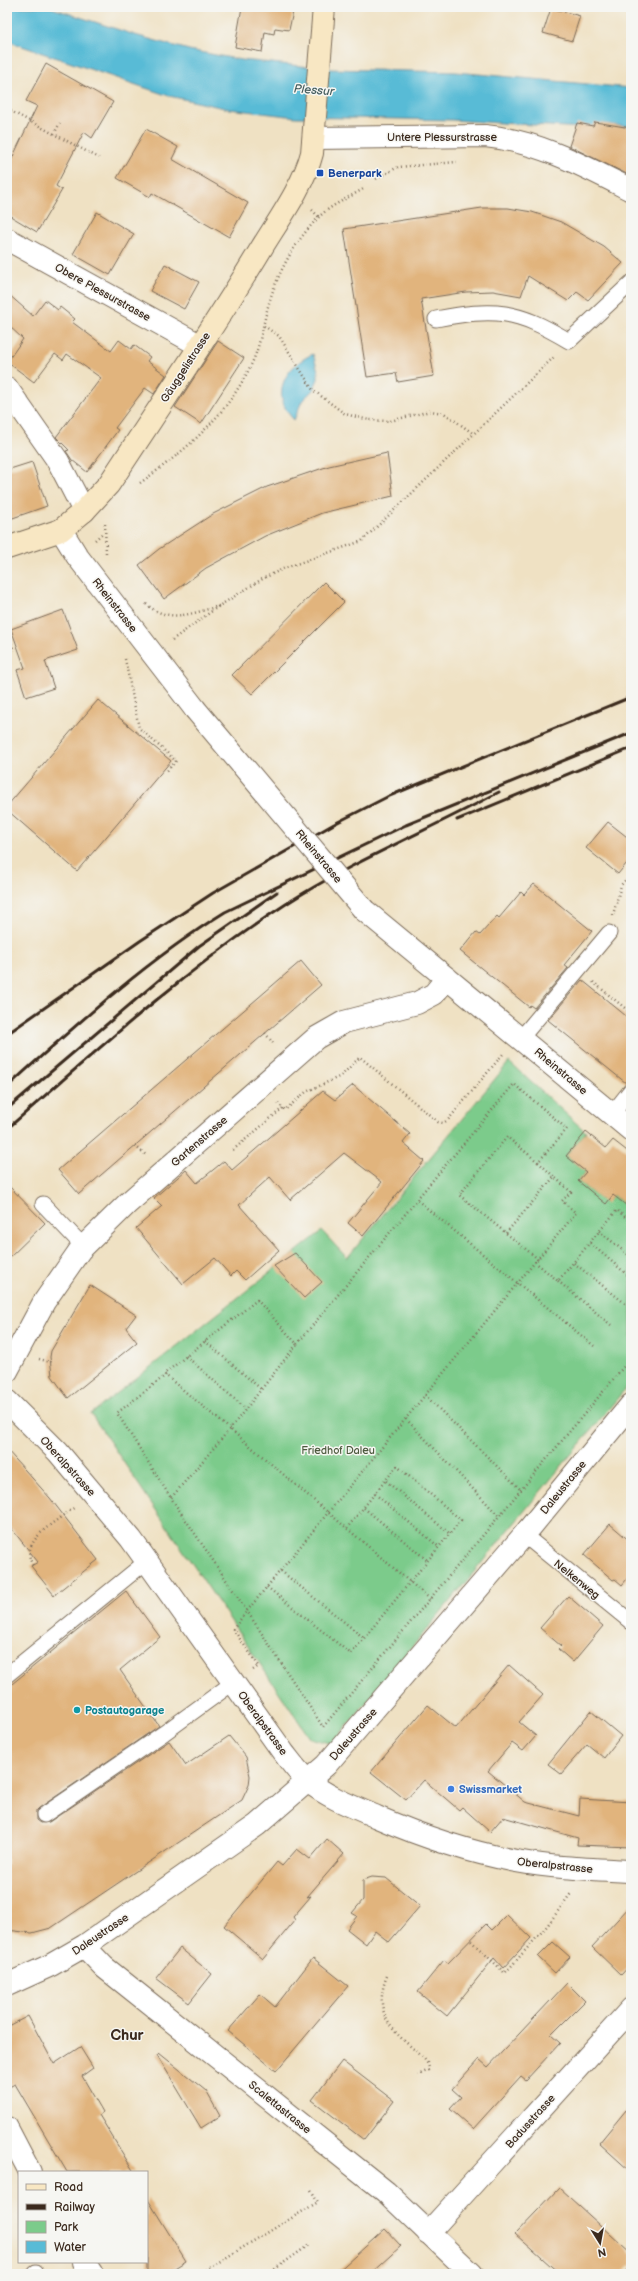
<svg xmlns="http://www.w3.org/2000/svg" width="638" height="2281" font-family="'Balsamiq Sans',sans-serif">
<style>
.green{fill:#7ccb8b;stroke:#5c7a54}
.water{fill:#58bbd6;stroke:#4a727a}
.building{fill:#e1b47d}
.lines{fill:none;stroke-linecap:round;stroke-linejoin:round}
.lane-casing{stroke:#7a6a58;stroke-width:17}
.street-casing{stroke:#7a6a58;stroke-width:24}
.secondary-casing{stroke:#7a6a58;stroke-width:24}
.path{stroke:#7a6a58;stroke-width:2.5;stroke-dasharray:1 3;stroke-linecap:butt}
.lane{stroke:#fff;stroke-width:15}
.street{stroke:#fff;stroke-width:22}
.secondary{stroke:#f8e7c3;stroke-width:22}
.rail{stroke:#3b2a1e;stroke-width:3}
.street-bridge-casing{stroke:#7a6a58;stroke-width:24;stroke-linecap:butt}
.street-bridge{stroke:#fff;stroke-width:22}
.transit-dot{fill:#1a4fb4;stroke:#f6f6f2;stroke-width:1.5}
.culture-dot{fill:#0f9aa8;stroke:#f6f6f2;stroke-width:1.5}
.shop-dot{fill:#3f7fe0;stroke:#f6f6f2;stroke-width:1.5}
.labels{text-anchor:middle;stroke-width:3;stroke-linejoin:round;paint-order:stroke}
.street-label{font-size:11px;fill:#3b2a1e;stroke:#f6f6f2}
.transit-label{font-size:11px;font-weight:bold;fill:#164399;stroke:#f6f6f2;text-anchor:start}
.park-label{font-size:11px;fill:#4e5a3f;stroke:#f6f6f2}
.culture-label{font-size:11px;font-weight:bold;fill:#0d838f;stroke:#f6f6f2;text-anchor:start}
.shop-label{font-size:11px;font-weight:bold;fill:#366cbe;stroke:#f6f6f2;text-anchor:start}
.water-label{font-size:12px;font-style:italic;fill:#455d5e;stroke:#f6f6f2}
.district-label{font-size:15px;font-weight:bold;fill:#3b2a1e;stroke:#f6f6f2}
</style>
<rect width="100%" height="100%" fill="#f6f6f2"/>
<filter id="ink" filterUnits="userSpaceOnUse"><feTurbulence type="fractalNoise" baseFrequency=".025" numOctaves="2"/><feDisplacementMap in="SourceGraphic" scale="8" xChannelSelector="R" yChannelSelector="G"/><feConvolveMatrix kernelMatrix="1 2 1 2 8 2 1 2 1" color-interpolation-filters="sRGB"/></filter>
<filter id="wash" filterUnits="userSpaceOnUse"><feTurbulence type="fractalNoise" baseFrequency=".012" numOctaves="4" result="noise"/><feDisplacementMap in="SourceGraphic" scale="16" xChannelSelector="R" yChannelSelector="G"/><feGaussianBlur stdDeviation="0.9" result="paint"/><feColorMatrix in="noise" values="0 0 0 0 0 0 0 0 0 0 0 0 0 0 0 0 0 1.4 0 .05"/><feComposite in="paint" operator="in"/></filter>
<g filter="url(#wash)">
<rect width="100%" height="100%" fill="#efe1c3"/>
<path class="green" d="M 509,1062 L 586,1132 L 566,1156 L 586,1172 L 578,1181 L 606,1204 L 613,1195 L 631,1209 L 631,1382 L 332,1744 L 310,1738 L 91,1414 L 322,1231 L 347,1258 Z"/>
<path class="water" d="M 7,7 L 49,7 L 135,35 L 189,50 L 242,60 L 330,69 L 456,72 L 631,88 L 631,127 L 601,124 L 598,129 L 452,120 L 296,117 L 229,109 L 169,96 L 7,41 Z
M 313,354 L 318,371 L 318,379 L 313,390 L 302,401 L 294,420 C 269,395 285,366 313,354 Z"/>
<g id="blocks">
<path class="building" d="M 242,7 L 294,7 L 289,30 L 275,28 L 274,34 L 265,32 L 262,52 L 235,47 Z
M 551,8 L 580,16 L 572,41 L 543,33 Z
M 46,64 L 113,102 L 92,138 L 84,132 L 56,186 L 62,190 L 37,232 L 7,214 L 7,169 L 37,106 L 26,101 Z
M 595,122 L 631,128 L 631,176 L 569,146 L 577,123 L 593,126 Z
M 146,129 L 178,147 L 172,159 L 248,203 L 229,237 L 152,193 L 150,197 L 117,178 Z
M 482,208 L 508,208 L 532,212 L 561,222 L 604,247 L 623,263 L 588,300 L 577,292 L 568,301 L 528,276 L 521,296 L 493,291 L 466,292 L 421,299 L 434,376 L 398,382 L 396,373 L 367,377 L 344,229 Z
M 97,212 L 134,234 L 110,275 L 73,254 Z
M 165,264 L 199,282 L 184,309 L 150,291 Z
M 7,293 L 33,316 L 45,300 L 58,310 L 60,307 L 75,319 L 72,322 L 111,351 L 119,340 L 131,349 L 134,345 L 150,357 L 147,361 L 166,375 L 154,394 L 145,388 L 115,428 L 118,430 L 87,472 L 72,460 L 66,451 L 69,450 L 56,437 L 101,378 L 67,354 L 63,360 L 55,354 L 34,382 L 7,362 L 23,339 L 7,324 Z
M 218,341 L 244,358 L 201,424 L 175,407 Z
M 387,453 L 393,496 L 322,513 L 265,536 L 206,568 L 164,599 L 139,565 L 159,549 L 213,514 L 267,487 L 329,466 Z
M 32,462 L 47,506 L 7,520 L 7,470 Z
M 324,582 L 344,602 L 252,694 L 232,675 Z
M 63,610 L 78,650 L 45,661 L 54,688 L 26,697 L 17,670 L 25,668 L 11,629 Z
M 98,700 L 171,761 L 77,871 L 7,810 L 7,806 Z
M 608,822 L 631,840 L 631,858 L 618,874 L 586,848 Z
M 534,884 L 592,931 L 564,965 L 568,968 L 534,1008 L 530,1005 L 529,1007 L 460,951 L 476,932 L 480,935 L 497,916 L 499,918 L 521,892 L 524,895 Z
M 301,961 L 321,985 L 79,1194 L 58,1170 Z
M 582,980 L 631,1020 L 631,1081 L 626,1083 L 548,1020 Z
M 353,1085 L 410,1134 L 403,1143 L 424,1161 L 363,1236 L 348,1223 L 382,1182 L 344,1153 L 290,1200 L 270,1177 L 239,1205 L 279,1250 L 245,1280 L 236,1271 L 231,1276 L 215,1258 L 183,1284 L 136,1228 L 162,1206 L 154,1198 L 186,1170 L 197,1183 L 224,1161 L 232,1170 L 323,1091 L 335,1100 Z
M 586,1132 L 606,1148 L 613,1140 L 631,1154 L 631,1209 L 613,1195 L 606,1204 L 578,1181 L 586,1172 L 566,1156 Z
M 7,1184 L 45,1223 L 7,1260 Z
M 295,1253 L 322,1282 L 304,1298 L 274,1266 Z
M 90,1285 L 136,1315 L 126,1328 L 137,1342 L 68,1398 L 52,1376 L 50,1357 L 51,1351 Z
M 7,1450 L 50,1498 L 98,1560 L 54,1595 L 31,1566 L 38,1562 L 7,1523 Z
M 610,1524 L 631,1542 L 631,1574 L 622,1585 L 615,1579 L 613,1580 L 584,1555 Z
M 126,1591 L 160,1637 L 120,1670 L 159,1726 L 39,1808 L 36,1811 L 36,1820 L 40,1823 L 49,1822 L 169,1741 L 186,1765 L 229,1736 L 246,1757 L 250,1776 L 249,1785 L 242,1800 L 51,1928 L 32,1933 L 7,1930 L 7,1688 Z
M 568,1596 L 603,1626 L 573,1662 L 558,1649 L 561,1646 L 540,1628 Z
M 509,1665 L 543,1695 L 519,1722 L 536,1736 L 523,1751 L 512,1743 L 488,1771 L 525,1802 L 579,1816 L 580,1799 L 631,1802 L 631,1847 L 577,1845 L 578,1838 L 503,1817 L 490,1832 L 462,1807 L 459,1810 L 424,1780 L 406,1800 L 371,1772 L 428,1705 L 456,1728 Z
M 591,1711 L 621,1736 L 604,1758 L 587,1744 L 561,1774 L 548,1764 Z
M 327,1839 L 344,1854 L 307,1897 L 311,1896 L 293,1917 L 295,1920 L 263,1959 L 224,1926 L 277,1862 L 282,1866 L 297,1849 L 310,1859 Z
M 372,1877 L 386,1878 L 420,1906 L 389,1942 L 375,1931 L 366,1944 L 347,1929 L 357,1916 L 352,1913 L 363,1900 L 363,1880 Z
M 631,1905 L 631,1964 L 621,1975 L 592,1947 Z
M 507,1915 L 531,1938 L 503,1968 L 494,1958 L 447,2016 L 418,1992 L 444,1960 L 448,1963 L 486,1924 L 492,1930 Z
M 553,1942 L 570,1957 L 555,1973 L 538,1957 Z
M 180,1948 L 212,1974 L 189,2003 L 156,1978 Z
M 313,1958 L 348,1986 L 276,2071 L 228,2031 L 260,1994 L 275,2007 Z
M 567,1983 L 585,2001 L 551,2035 L 560,2043 L 526,2080 L 521,2076 L 473,2129 L 450,2109 L 461,2097 L 452,2089 L 479,2059 L 488,2067 Z
M 28,2016 L 54,2064 L 80,2047 L 93,2068 L 82,2076 L 103,2112 L 99,2115 L 134,2172 L 67,2172 L 15,2084 L 7,2088 L 7,2027 Z
M 159,2053 L 206,2091 L 220,2116 L 201,2128 L 157,2055 Z
M 342,2061 L 394,2101 L 364,2140 L 312,2100 Z
M 631,2104 L 631,2172 L 599,2143 Z
M 559,2188 L 631,2253 L 631,2265 L 623,2274 L 560,2274 L 515,2234 Z
M 147,2198 L 186,2261 L 165,2274 L 147,2274 Z
M 385,2229 L 401,2246 L 370,2274 L 335,2274 Z"/>
</g>
</g>
<g filter="url(#ink)">
<use href="#blocks" fill-opacity="0" stroke="#7a6a58" stroke-width="1"/>
<g class="lines">
<g class="lane-casing">
<path id="lane" d="M 436,319 C 496,308 515,309 569,341 L 631,283
M 521,1038 L 609,933
M 612,1114 L 631,1090
M 43,1204 L 83,1246
M 524,1535 L 631,1622
M 7,1675 L 147,1561
M 44,1815 L 164,1733 L 234,1682
M 35,2274 L 36,2273"/>
</g>
<g class="street-casing">
<path id="street" d="M 314,138 L 485,136 C 538,141 584,166 631,190
M 7,239 L 199,345
M 7,388 L 58,461 L 84,511
M 61,530 L 77,556 L 195,709
M 364,910 L 631,1130
M 7,1371 L 44,1302 L 80,1250 L 128,1203 L 316,1038 L 344,1022 L 417,1003 L 434,994 L 447,978
M 7,1401 L 58,1452 L 131,1539 L 283,1752 C 291,1762 299,1774 309,1782 C 329,1798 354,1807 377,1817 C 421,1836 468,1852 516,1861 C 554,1868 592,1869 631,1871
M 84,1946 L 104,1967 L 386,2192 L 472,2274
M 7,1985 L 51,1965 L 84,1946 L 257,1825 L 326,1765 L 524,1535 L 631,1405
M 7,2128 L 30,2172
M 428,2233 L 631,2009
M 84,2262 L 92,2274"/>
</g>
<g class="secondary-casing">
<path id="secondary" d="M 7,548 L 61,530 L 84,511 L 109,484 C 160,406 213,329 261,249 C 278,221 304,185 312,153 L 324,7"/>
</g>
<path class="path" d="M 7,109 L 99,158
M 54,134 L 60,123
M 376,179 L 398,167 L 457,162
M 312,210 L 319,217
M 264,326 L 279,336 L 313,390 L 345,414 L 369,420 L 390,421 L 430,411 L 444,413 L 474,434
M 140,483 C 185,451 227,416 251,365 C 261,345 263,321 270,300 C 279,270 296,240 319,217 C 331,205 350,197 365,188
M 105,524 L 106,553
M 95,540 L 104,532
M 146,604 C 169,624 193,613 219,606
M 7,632 L 14,651
M 172,640 L 219,606 L 264,578 L 285,568 L 362,541 L 555,356
M 125,659 L 139,728 L 176,761 L 167,771
M 613,915 L 621,885 L 631,874
M 593,982 L 631,1013
M 265,1033 L 273,1043
M 278,1103 L 285,1110 L 306,1092 L 341,1076 L 360,1057 L 438,1122 L 443,1123 L 448,1120 L 503,1054
M 135,1146 L 146,1155
M 233,1150 L 283,1108
M 538,1162 L 507,1137 L 459,1195 L 538,1259
M 417,1199 L 514,1084 L 567,1129 L 538,1162 L 571,1192 L 562,1201 L 576,1213 L 535,1262
M 631,1222 L 617,1210 L 558,1281 L 535,1262 L 247,1611 L 323,1727 L 631,1358
M 599,1231 L 631,1257
M 506,1233 L 554,1177
M 590,1243 L 631,1278
M 574,1263 L 631,1308
M 558,1281 L 611,1325
M 257,1300 L 297,1344 L 230,1429 L 164,1374 Z
M 205,1341 L 261,1389
M 297,1344 L 417,1200 L 594,1346
M 186,1356 L 246,1409
M 39,1359 L 50,1362 L 52,1360
M 166,1375 L 117,1413 L 171,1498
M 425,1395 L 521,1490
M 406,1419 L 499,1516
M 386,1481 L 450,1534
M 375,1494 L 439,1547
M 364,1508 L 427,1560
M 33,1565 C 17,1541 59,1520 75,1507
M 281,1571 L 364,1638
M 267,1587 L 351,1654 L 461,1520 L 397,1466 L 347,1528
M 253,1670 L 259,1666 L 233,1629 L 247,1611 L 171,1498 L 230,1429 L 430,1599
M 471,1941 L 505,1973 L 547,1926 L 572,1892
M 387,1976 C 363,2033 430,2048 429,2070 L 418,2075
M 199,2274 L 318,2202 L 310,2188
M 268,2274 L 309,2245"/>
<use href="#lane" class="lane"/>
<use href="#street" class="street"/>
<use href="#secondary" class="secondary"/>
<path class="rail" d="M 457,820 L 631,748
M 7,1034 L 140,941 L 213,893 L 334,824 L 387,797 L 631,697
M 7,1087 C 76,1025 146,961 225,912 L 406,825 L 631,733
M 7,1109 L 199,946 L 277,892
M 7,1129 C 96,1051 186,969 286,904 C 353,861 429,830 499,792"/>
<g class="street-bridge-casing">
<path id="street-bridge" d="M 195,709 L 364,910"/>
</g>
<use href="#street-bridge" class="street-bridge"/>
</g>
</g>
<rect class="transit-dot" x="316" y="169" width="8" height="8" rx="2"/>
<circle class="culture-dot" cx="77" cy="1710" r="4"/>
<circle class="shop-dot" cx="451" cy="1789" r="4"/>
<g class="labels">
<g class="street-label">
<text x="442" y="141">Untere Plessurstrasse</text>
<text transform="translate(103 292) rotate(29)" y="4">Obere Plessurstrasse</text>
<text transform="translate(185 367) rotate(-57)" y="4">Gäuggelistrasse</text>
<text transform="translate(115 605) rotate(52)" y="4">Rheinstrasse</text>
<text transform="translate(319 856) rotate(50)" y="4">Rheinstrasse</text>
<text transform="translate(561 1071) rotate(40)" y="4">Rheinstrasse</text>
<text transform="translate(199 1141) rotate(-41)" y="4">Gartenstrasse</text>
<text transform="translate(68 1466) rotate(48)" y="4">Oberalpstrasse</text>
<text transform="translate(563 1487) rotate(-51)" y="4">Daleustrasse</text>
<text transform="translate(577 1579) rotate(39)" y="4">Nelkenweg</text>
<text transform="translate(263 1723) rotate(54)" y="4">Oberalpstrasse</text>
<text transform="translate(353 1734) rotate(-49)" y="4">Daleustrasse</text>
<text transform="translate(555 1865) rotate(6)" y="4">Oberalpstrasse</text>
<text transform="translate(100 1934) rotate(-34)" y="4">Daleustrasse</text>
<text transform="translate(280 2107) rotate(39)" y="4">Scalettastrasse</text>
<text transform="translate(530 2121) rotate(-48)" y="4">Badusstrasse</text>
</g>
<g class="transit-label">
<text x="328" y="177">Benerpark</text>
</g>
<g class="park-label">
<text x="338" y="1454">Friedhof Daleu</text>
</g>
<g class="culture-label">
<text x="85" y="1714">Postautogarage</text>
</g>
<g class="shop-label">
<text x="459" y="1793">Swissmarket</text>
</g>
<g class="water-label">
<text transform="translate(314 90) rotate(4)" y="4">Plessur</text>
</g>
<g class="district-label">
<text x="127" y="2040">Chur</text>
</g>
</g>
<rect width="638" height="2281" fill="none" stroke="#f6f6f2" stroke-width="24"/>
<rect x="18" y="2171" width="130" height="92" fill="#f6f6f2" stroke="#aba49d"/>
<rect x="26" y="2184" width="20" height="6" fill="#f8e7c3" stroke="#aba49d"/>
<text x="54" y="2191" font-size="12" fill="#3b2a1e">Road</text>
<rect x="26" y="2204" width="20" height="6" fill="#3b2a1e" stroke="#aba49d"/>
<text x="54" y="2211" font-size="12" fill="#3b2a1e">Railway</text>
<rect x="26" y="2221" width="20" height="12" fill="#7ccb8b" stroke="#aba49d"/>
<text x="54" y="2231" font-size="12" fill="#3b2a1e">Park</text>
<rect x="26" y="2241" width="20" height="12" fill="#58bbd6" stroke="#aba49d"/>
<text x="54" y="2251" font-size="12" fill="#3b2a1e">Water</text>
<g transform="translate(600 2243) rotate(169)" stroke="#f6f6f2" stroke-width="3" paint-order="stroke">
<path d="M0-3L7 15L0 10L-7 15Z" fill="#3b2a1e"/>
<text y="-6" font-size="11" font-weight="bold" text-anchor="middle" fill="#3b2a1e">N</text>
</g>
</svg>
